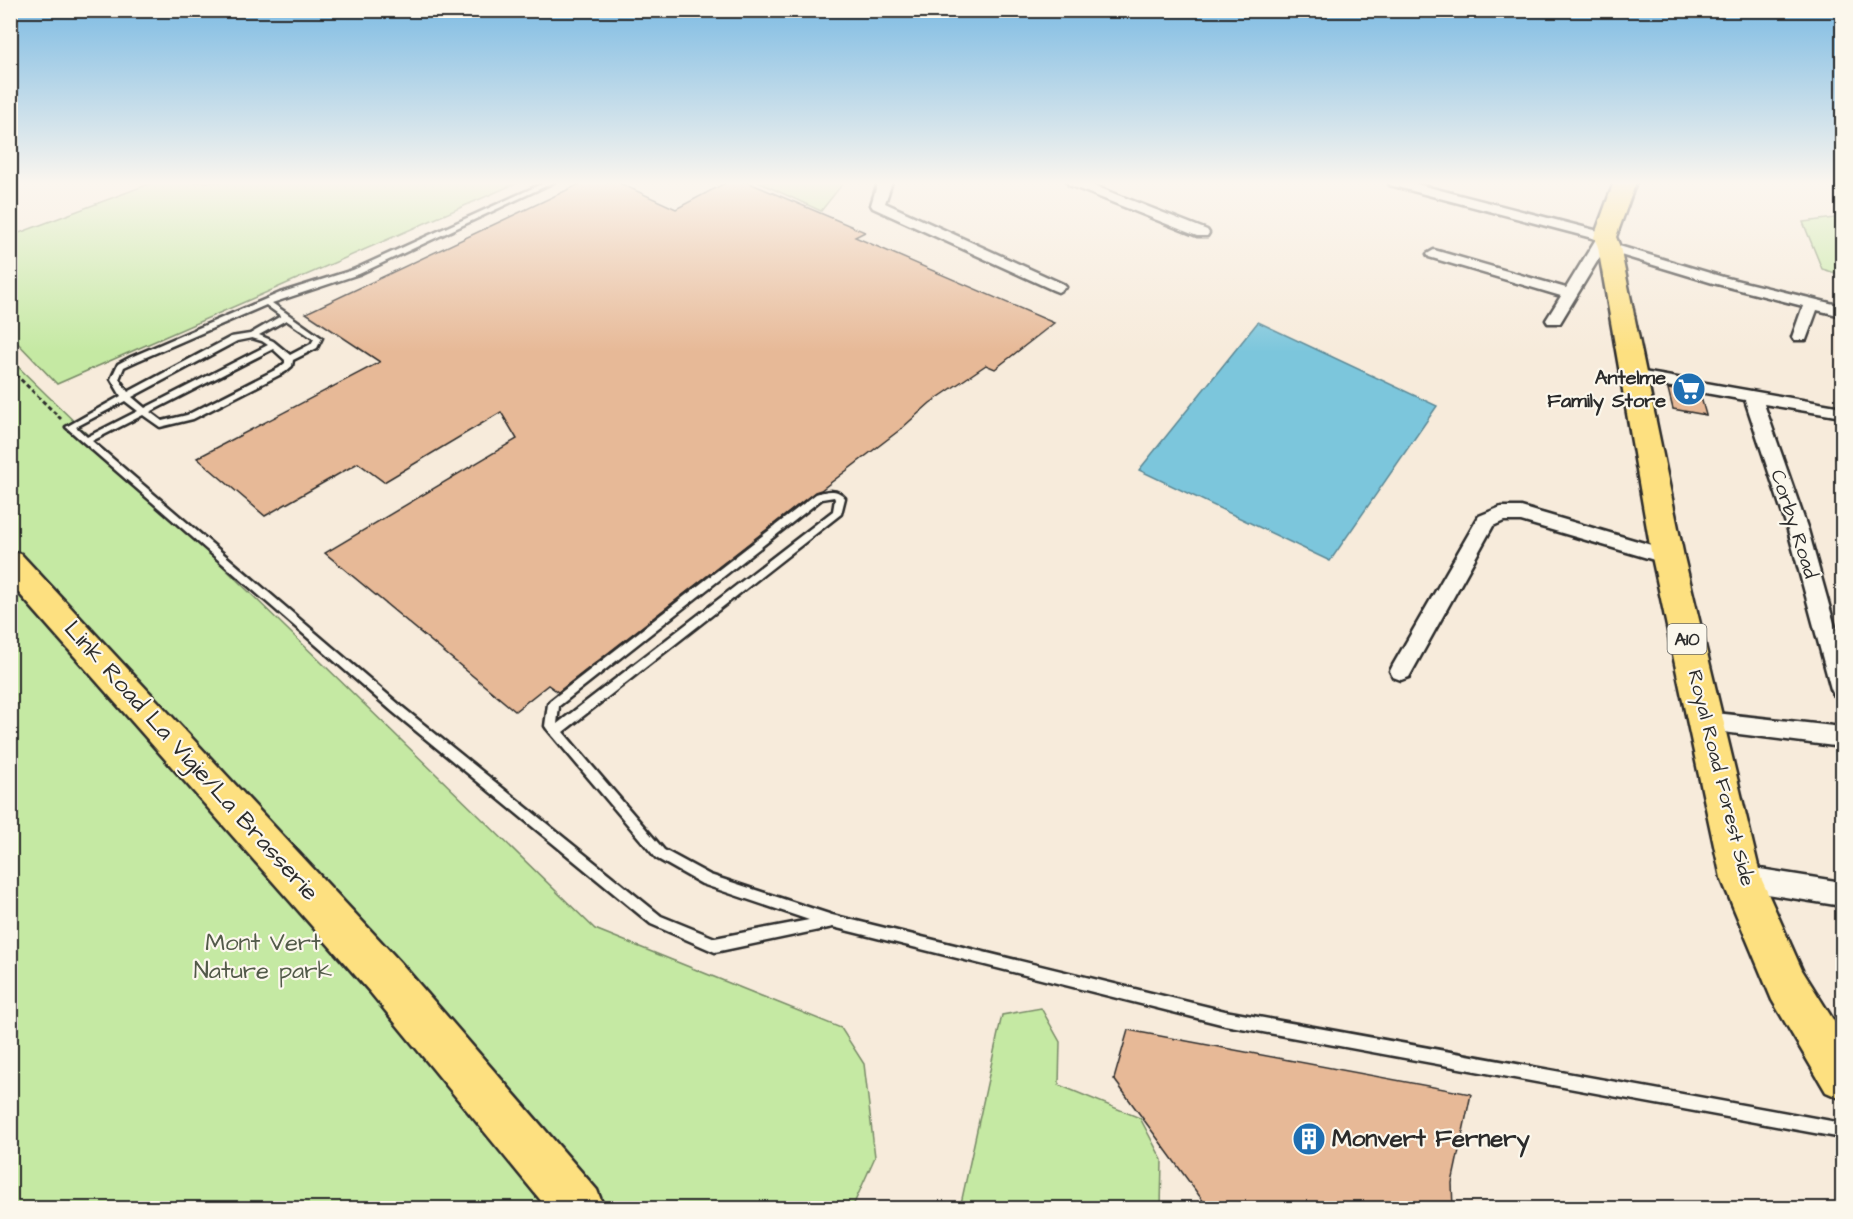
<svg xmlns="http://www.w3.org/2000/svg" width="1853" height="1219" viewBox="0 0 1853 1219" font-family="'Architects Daughter',sans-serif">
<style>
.green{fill:#c5e9a3;stroke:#788a67;stroke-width:1.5}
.water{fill:#7cc6dc;stroke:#5c8895;stroke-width:1.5}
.building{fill:#e7b997;stroke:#2b2b2b;stroke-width:1.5}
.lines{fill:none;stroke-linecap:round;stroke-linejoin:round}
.lane-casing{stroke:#2b2b2b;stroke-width:5}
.street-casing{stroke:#2b2b2b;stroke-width:5}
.primary-casing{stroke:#2b2b2b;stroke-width:5}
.path{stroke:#2b2b2b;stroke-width:3;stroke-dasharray:4.5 3;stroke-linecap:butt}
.lane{fill:#fbf7ec;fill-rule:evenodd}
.street{fill:#fbf7ec;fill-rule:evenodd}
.primary{fill:#fde080;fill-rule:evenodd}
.labels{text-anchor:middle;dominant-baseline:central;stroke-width:4.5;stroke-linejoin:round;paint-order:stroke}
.shield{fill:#fbf7ec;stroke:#696865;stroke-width:1.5}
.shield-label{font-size:18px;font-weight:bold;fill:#2b2b2b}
.poi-label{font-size:20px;font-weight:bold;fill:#2b2b2b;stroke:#fbf7ec;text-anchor:end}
.street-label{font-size:20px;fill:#2b2b2b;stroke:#fbf7ec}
.near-street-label{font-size:24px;fill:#2b2b2b;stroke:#fbf7ec}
.near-park-label{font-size:24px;fill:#525a49;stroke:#fbf7ec}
.near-poi-label{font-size:24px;font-weight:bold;fill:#2b2b2b;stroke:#fbf7ec;text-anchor:start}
</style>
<rect width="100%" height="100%" fill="#f7ebdb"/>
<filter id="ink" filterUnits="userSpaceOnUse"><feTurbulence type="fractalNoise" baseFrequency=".0167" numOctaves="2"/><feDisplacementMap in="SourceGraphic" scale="12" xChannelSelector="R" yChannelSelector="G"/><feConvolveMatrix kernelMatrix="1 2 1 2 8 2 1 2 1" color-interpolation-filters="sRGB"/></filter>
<g filter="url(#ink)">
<g class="green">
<path d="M 154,182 L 519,182 L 57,384 L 11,336 L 11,236 Z"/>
<path d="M 758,182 L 844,182 L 821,211 Z"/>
<path d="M 1842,217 L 1842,275 L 1822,269 L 1803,222 Z"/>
<path d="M 10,359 L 595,929 L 841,1028 L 864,1064 L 875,1157 L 852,1208 L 11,1208 Z"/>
<path d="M 1041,1008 L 1060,1042 L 1059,1085 L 1140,1118 L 1162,1160 L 1161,1208 L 960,1208 L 1002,1015 Z"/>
<path d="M 1686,1204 L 1842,1206 L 1842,1208 L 1673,1208 Z"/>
</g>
<path class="water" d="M 1258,322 L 1437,406 L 1330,561 L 1139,470 Z"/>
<g class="building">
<path d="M 584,182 L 617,182 L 676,209 L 727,182 L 747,182 L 865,232 L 855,237 L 1054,323 L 995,369 L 986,365 L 930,403 L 901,429 L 821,490 L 815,492 L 558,692 L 548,685 L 515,711 L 325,553 L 517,439 L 501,412 L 384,482 L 358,463 L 265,516 L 197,458 L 380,362 L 306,313 Z"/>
<path d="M 1668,389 L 1700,394 L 1706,415 L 1673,409 Z"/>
<path d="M 1128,1030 L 1471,1094 L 1452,1183 L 1453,1209 L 1209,1209 L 1114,1079 Z"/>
</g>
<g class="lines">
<g class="lane-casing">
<path id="lane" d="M 546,182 L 554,182 L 359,274 L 272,303 L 322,338 L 317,348 L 293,360 L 292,366 L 285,372 L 193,419 L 160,427 L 143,415 L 92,441 L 401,706 L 661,916 L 715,938 L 809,920 L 702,884 L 656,858 L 547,729 L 545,726 L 548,704 L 550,701 L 816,494 C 827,491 837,488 845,498 L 841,514 L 563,732 L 664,850 L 710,875 L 832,915 L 1225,1011 L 1842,1123 L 1842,1138 L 1225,1025 L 833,927 L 715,952 L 651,924 L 393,712 L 66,427 L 121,396 L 111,379 L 118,364 L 131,357 L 280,293 L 353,270 ZM 266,305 L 281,316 L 250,334 L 231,337 L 128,392 L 119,379 L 124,367 L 137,361 ZM 286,320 L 314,339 L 311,344 L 290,355 L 273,341 L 259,335 ZM 252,338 L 262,341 L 268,345 L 145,408 L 132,397 L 237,341 ZM 273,349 L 285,360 L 285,363 L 279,368 L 187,415 L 162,421 L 150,412 ZM 125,401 L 138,411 L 87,437 L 76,427 ZM 834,497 L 835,499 L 833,511 L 557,724 L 559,706 L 822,499 Z"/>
</g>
<g class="street-casing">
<g id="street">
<path d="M 878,182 L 892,182 L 885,203 L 1063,284 L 1066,287 L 1058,292 L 1053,290 L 873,208 L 871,205 Z"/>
<path d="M 1067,182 L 1085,182 L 1207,230 L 1209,233 L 1207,236 L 1197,236 L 1069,185 Z"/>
<path d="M 1388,182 L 1409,182 L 1610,234 L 1612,237 L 1609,243 L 1723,277 L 1842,306 L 1842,316 L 1817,310 L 1806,340 L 1794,340 L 1792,337 L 1803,306 L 1713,283 L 1604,250 L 1560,323 L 1548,323 L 1546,320 L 1561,296 L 1429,257 L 1427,254 L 1434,250 L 1566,288 L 1596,239 L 1390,185 Z"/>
<path d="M 1632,370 L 1842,407 L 1842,417 L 1764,404 L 1808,530 L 1842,652 L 1842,698 L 1834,695 L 1831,689 L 1788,530 L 1745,400 L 1626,379 L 1624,375 L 1626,371 Z"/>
<path d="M 1501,507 L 1521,507 L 1675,552 L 1678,557 L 1675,562 L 1668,564 L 1521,521 L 1504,521 L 1493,526 L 1409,677 L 1401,680 L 1393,677 L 1390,671 L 1393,665 L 1479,516 Z"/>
<path d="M 1707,712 L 1842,727 L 1842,747 L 1707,730 L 1699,728 L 1696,721 L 1699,714 Z"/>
<path d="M 1741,866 L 1842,882 L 1842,906 L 1741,890 L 1732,886 L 1728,878 L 1732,870 Z"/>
</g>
</g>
<g class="primary-casing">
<g id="primary">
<path d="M 1614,182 L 1636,182 L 1616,237 L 1620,247 L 1684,557 L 1761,878 L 1802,970 L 1842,1034 L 1842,1099 L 1826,1092 L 1772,1000 L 1721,878 L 1652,557 L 1598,247 L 1594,237 Z"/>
<path d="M 10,551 L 21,554 L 400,962 L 597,1190 L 604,1208 L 547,1208 L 370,992 L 10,583 Z"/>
</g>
</g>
<path class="path" d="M 10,369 L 61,419"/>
<use href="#lane" class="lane"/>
<use href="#street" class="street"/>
<use href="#primary" class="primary"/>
</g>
</g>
<linearGradient id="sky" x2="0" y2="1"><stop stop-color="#7dbbe3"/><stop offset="0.52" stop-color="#fbf6ef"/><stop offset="1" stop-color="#fbf6ef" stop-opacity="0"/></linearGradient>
<rect width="1853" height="352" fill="url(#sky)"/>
<defs>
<g id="supermarket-disc" transform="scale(1.725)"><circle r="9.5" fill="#1f6fb2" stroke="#fbf7ec"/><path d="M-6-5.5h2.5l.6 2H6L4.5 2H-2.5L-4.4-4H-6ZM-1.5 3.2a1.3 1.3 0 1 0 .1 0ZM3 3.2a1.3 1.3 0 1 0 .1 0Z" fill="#fff"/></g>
<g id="building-disc" transform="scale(1.725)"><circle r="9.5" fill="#1f6fb2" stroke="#fbf7ec"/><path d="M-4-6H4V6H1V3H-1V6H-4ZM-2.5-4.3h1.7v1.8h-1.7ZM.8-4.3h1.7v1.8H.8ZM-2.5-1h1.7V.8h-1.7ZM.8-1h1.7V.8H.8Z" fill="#fff"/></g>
</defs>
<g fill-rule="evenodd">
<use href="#supermarket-disc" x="1689" y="389"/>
<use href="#building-disc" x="1309" y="1139"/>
</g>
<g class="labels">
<rect class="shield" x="1667.5" y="624" width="39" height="30" rx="4.5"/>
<g class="shield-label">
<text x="1687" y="639">A10</text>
</g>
<g class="poi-label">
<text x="1666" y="378">Antelme<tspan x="1666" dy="23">Family Store</tspan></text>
</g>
<g class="street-label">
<text transform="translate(1794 524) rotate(72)">Corby Road</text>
<text transform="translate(1721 778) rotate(76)">Royal Road Forest Side</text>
</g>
<g class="near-street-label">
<text transform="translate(191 761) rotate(48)">Link Road La Vigie/La Brasserie</text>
</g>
<g class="near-park-label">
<text x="263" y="943">Mont Vert<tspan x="263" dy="28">Nature park</tspan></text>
</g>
<g class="near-poi-label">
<text x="1332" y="1139">Monvert Fernery</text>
</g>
</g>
<rect width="1853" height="1219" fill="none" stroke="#fbf7ec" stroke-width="36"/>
<rect x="18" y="18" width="1817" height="1183" fill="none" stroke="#2b2b2b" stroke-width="2" filter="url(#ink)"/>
</svg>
